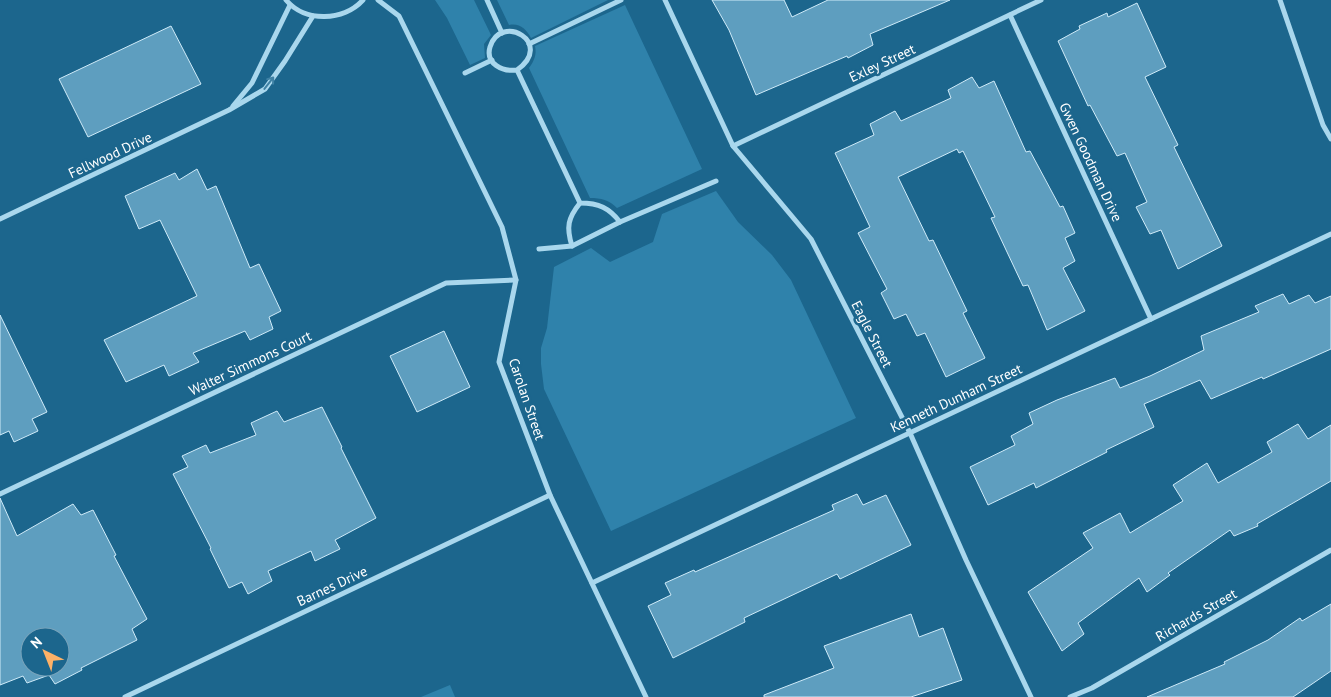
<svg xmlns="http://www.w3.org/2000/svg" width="1331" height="697" viewBox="0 0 1331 697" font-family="'PT Sans',sans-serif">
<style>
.green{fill:#2f82ab}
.building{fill:#5e9ebf;stroke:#cfebf9;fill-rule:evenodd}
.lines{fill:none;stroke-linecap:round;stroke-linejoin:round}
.street{stroke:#a9d7ed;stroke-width:5}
.oneway{stroke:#3f82a5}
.labels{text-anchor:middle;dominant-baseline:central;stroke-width:5;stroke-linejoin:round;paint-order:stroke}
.street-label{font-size:14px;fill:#fff;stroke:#1c668d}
</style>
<rect width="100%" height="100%" fill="#1c668d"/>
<g class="green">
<path d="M 435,0 L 474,0 L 491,35 L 484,44 L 485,58 L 470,65 L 447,18 Z"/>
<path d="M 497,0 L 608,0 L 531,38 C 526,29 520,23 509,25 Z"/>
<path d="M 625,5 L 702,169 L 617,208 C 609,200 601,198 590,198 L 529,68 C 534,61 537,55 535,46 Z"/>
<path d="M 716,191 L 738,222 L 772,255 L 791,280 L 856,418 L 611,531 L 544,389 L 541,364 L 541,348 L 547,328 L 554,267 L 591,248 L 610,262 L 653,242 L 662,214 Z"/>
<path d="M 450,685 L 455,697 L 421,697 Z"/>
</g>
<g class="building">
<path d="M 712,0 L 784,0 L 792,17 L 828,0 L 950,0 L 870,34 L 873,45 L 848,58 L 847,56 L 756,95 L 729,30 Z"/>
<path d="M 1137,3 L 1166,67 L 1145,77 L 1178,145 L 1174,147 L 1222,246 L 1178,269 L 1161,230 L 1150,234 L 1136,207 L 1147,202 L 1125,153 L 1117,156 L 1090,105 L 1088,106 L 1058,41 L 1080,29 L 1079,26 L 1107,13 L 1108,17 Z"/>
<path d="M 171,26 L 201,84 L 88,137 L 59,79 Z"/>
<path d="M 972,77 L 979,88 L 994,81 L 1026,152 L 1030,151 L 1060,207 L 1063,206 L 1075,233 L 1065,238 L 1075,261 L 1063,268 L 1085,311 L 1047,330 L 1028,285 L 1023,286 L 991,218 L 995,217 L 963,151 L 959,153 L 957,149 L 898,177 L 929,241 L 933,240 L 967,311 L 963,313 L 985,358 L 946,377 L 925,333 L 917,336 L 906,314 L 894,319 L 881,293 L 887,289 L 858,233 L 870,227 L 835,153 L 874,135 L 870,124 L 895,111 L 901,121 L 951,98 L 948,90 Z"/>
<path d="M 197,169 L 207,190 L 216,186 L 250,268 L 259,264 L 281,311 L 269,317 L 273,329 L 250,340 L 245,331 L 193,353 L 199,362 L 169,376 L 164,365 L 126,382 L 104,340 L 197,296 L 160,220 L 139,229 L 125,196 L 175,173 L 179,180 Z"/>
<path d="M 1283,294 L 1289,304 L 1309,295 L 1315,303 L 1331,296 L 1331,349 L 1263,379 L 1262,377 L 1211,399 L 1200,380 L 1144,404 L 1154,427 L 1106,450 L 1107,452 L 1036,488 L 1034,483 L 988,505 L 970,467 L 1015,445 L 1011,436 L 1033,424 L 1029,413 L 1057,400 L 1115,378 L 1120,388 L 1150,376 L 1204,350 L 1201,336 L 1259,312 L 1255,306 Z"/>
<path d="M 0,315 L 47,412 L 32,419 L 38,431 L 14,442 L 9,431 L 0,435 Z"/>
<path d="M 444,331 L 470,387 L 417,412 L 390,356 Z"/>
<path d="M 322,407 L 342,447 L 341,448 L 376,518 L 335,540 L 340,549 L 315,561 L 311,551 L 268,571 L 272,581 L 248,594 L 242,582 L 229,588 L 210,549 L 211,548 L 173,474 L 188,467 L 182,456 L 206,445 L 210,453 L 256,435 L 251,423 L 277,411 L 284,422 Z"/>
<path d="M 1298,424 L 1308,439 L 1331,425 L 1331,481 L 1257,524 L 1258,526 L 1234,536 L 1230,530 L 1168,573 L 1170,575 L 1147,592 L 1139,578 L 1078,623 L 1084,634 L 1062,651 L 1028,592 L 1093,548 L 1083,533 L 1120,513 L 1130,533 L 1183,501 L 1173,485 L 1207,463 L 1218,483 L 1272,452 L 1267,442 Z"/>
<path d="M 857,494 L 863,505 L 886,495 L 911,545 L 840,579 L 837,574 L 744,618 L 745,622 L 673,658 L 648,606 L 671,595 L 665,583 L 694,570 L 695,572 L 834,510 L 832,505 Z"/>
<path d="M 0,498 L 17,536 L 73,504 L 81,515 L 93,510 L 116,555 L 114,556 L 147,619 L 132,629 L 137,640 L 81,668 L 82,670 L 55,684 L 49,675 L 27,683 L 23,676 L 0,685 ZM 30,637 L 60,637 L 60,667 L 30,667 Z"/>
<path d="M 1331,604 L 1331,671 L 1293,697 L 1147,697 L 1225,664 L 1224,662 L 1268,640 L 1300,618 L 1302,621 Z"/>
<path d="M 911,614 L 919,637 L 943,628 L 962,680 L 911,697 L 764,697 L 764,695 L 834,668 L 824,646 Z"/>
</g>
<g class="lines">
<g class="street">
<path d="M 286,0 C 305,23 344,21 363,0"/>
<path d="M 378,0 L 399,16 L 502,227 L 516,280 L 499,362 L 550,495 L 646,697"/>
<path d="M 487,0 L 502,33"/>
<path d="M 665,0 L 733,146 L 811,239 L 910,433 L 966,560 L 1031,697"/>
<path d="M 1280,0 L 1323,125 L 1331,139"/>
<path d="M 1010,15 L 1151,319"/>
<path d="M 529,44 L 621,0"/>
<path d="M 517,70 C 503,72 485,64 490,47 C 501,12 555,43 517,70 L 580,203 C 599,203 609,208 620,222"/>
<path d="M 465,73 L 492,60"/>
<path d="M 233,106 L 252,83 L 290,5"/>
<path d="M 733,146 L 1041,0"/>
<path d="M 0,219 L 229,110 L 265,89 L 285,61 L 313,16"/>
<path d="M 572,246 C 566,227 568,218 580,203"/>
<path d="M 539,249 L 572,246 L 620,222 L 716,181"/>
<path d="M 0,494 L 446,283 L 516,280"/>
<path d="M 592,583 L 1331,234"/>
<path d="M 125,697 L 550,495"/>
<path d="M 1070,697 L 1092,688 L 1331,550"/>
</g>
</g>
<defs><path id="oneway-shaft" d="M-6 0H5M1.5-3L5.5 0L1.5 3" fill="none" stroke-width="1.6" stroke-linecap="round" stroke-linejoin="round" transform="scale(1.25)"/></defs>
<use class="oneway" href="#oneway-shaft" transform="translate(269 83) rotate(-52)"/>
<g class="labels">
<g class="street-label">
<text transform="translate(882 63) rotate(-25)">Exley Street</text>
<text transform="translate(110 155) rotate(-25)">Fellwood Drive</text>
<text transform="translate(1091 162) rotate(65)">Gwen Goodman Drive</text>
<text transform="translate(872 334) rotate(63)">Eagle Street</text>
<text transform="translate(250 363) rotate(-25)">Walter Simmons Court</text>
<text transform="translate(956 398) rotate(-25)">Kenneth Dunham Street</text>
<text transform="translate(527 399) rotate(71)">Carolan Street</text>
<text transform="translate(332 586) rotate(-25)">Barnes Drive</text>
<text transform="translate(1196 615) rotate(-30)">Richards Street</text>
</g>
</g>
<g transform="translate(45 652) rotate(317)"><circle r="24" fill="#1c668d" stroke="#77a3bb"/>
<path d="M0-4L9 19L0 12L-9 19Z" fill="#fdb167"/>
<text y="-8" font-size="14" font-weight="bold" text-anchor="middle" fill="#ffffff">N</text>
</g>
</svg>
